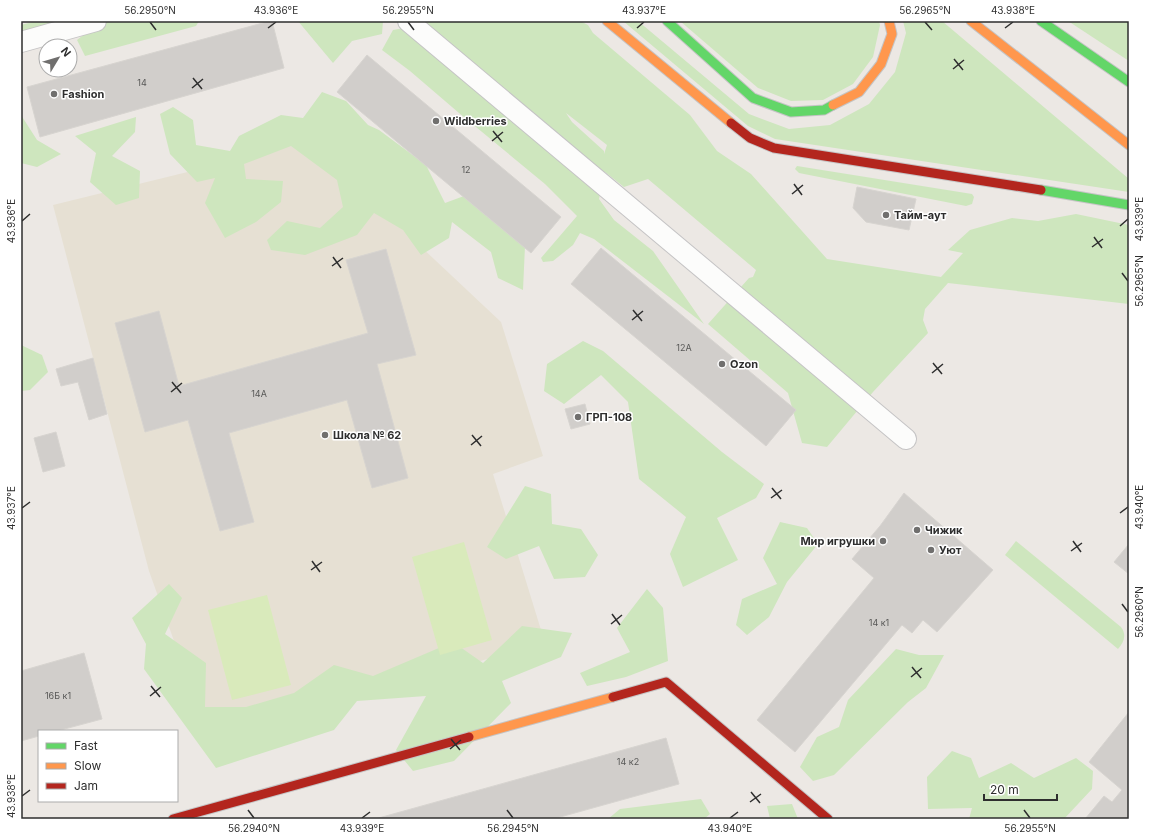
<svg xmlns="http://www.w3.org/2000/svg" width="1150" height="840" viewBox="0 0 1150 840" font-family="Inter,sans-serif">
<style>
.education{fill:#e6e0d3}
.green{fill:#cee6be;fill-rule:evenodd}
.pitch{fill:#d9eabb}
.building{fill:#d1cecb;stroke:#d7d4d0}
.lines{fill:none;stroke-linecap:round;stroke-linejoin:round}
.street-casing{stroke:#c5c4c5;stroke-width:22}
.fast-casing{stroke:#c5c4c5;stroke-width:11}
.slow-casing{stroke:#c5c4c5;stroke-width:11}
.jam-casing{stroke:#c5c4c5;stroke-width:11}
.street{stroke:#fcfcfb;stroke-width:20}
.fast{stroke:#63d668;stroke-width:9}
.slow{stroke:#ff974d;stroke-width:9}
.jam{stroke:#b3261e;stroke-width:9}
.ticks{fill:none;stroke:#2e2e2e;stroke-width:1.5}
.poi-dot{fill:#706f6e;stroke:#fff;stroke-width:1.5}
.labels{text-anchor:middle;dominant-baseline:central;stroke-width:3;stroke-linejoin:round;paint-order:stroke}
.number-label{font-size:9px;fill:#585857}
.poi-label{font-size:11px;font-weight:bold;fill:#2e2e2e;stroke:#fff;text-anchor:start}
.neatline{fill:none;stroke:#2e2e2e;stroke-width:1.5}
.ticks-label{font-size:10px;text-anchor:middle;fill:#2e2e2e}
</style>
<rect width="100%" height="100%" fill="#ece8e4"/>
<path class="education" d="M 302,135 L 501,322 L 543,456 L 493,474 L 545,643 L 208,736 L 149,571 L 53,205 L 212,166 Z"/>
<g class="green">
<path d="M 36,21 L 67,21 L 21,34 L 21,25 Z"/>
<path d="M 101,21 L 199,21 L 196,26 L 85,56 L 77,40 Z"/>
<path d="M 298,21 L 383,21 L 382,34 L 352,41 L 333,63 Z"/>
<path d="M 424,21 L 580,21 L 588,25 L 593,33 L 690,115 L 717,151 L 751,174 L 827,259 L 941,277 L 963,253 L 948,250 L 970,230 L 1012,218 L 1038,221 L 1076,214 L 1129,225 L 1129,304 L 948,283 L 925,309 L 923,320 L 928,333 L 873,392 L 827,447 L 802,443 L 788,393 L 708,324 L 749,278 L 753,277 L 756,270 L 648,179 L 624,187 L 605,172 L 599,199 L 614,220 L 653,251 L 704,324 L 594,239 L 580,233 L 573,245 L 553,261 L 543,262 L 541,258 L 577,216 L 545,184 L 459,113 L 410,71 L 382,50 L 393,30 L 416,26 L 430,26 ZM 566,113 L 607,145 L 604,154 L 604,151 L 572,122 Z"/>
<path d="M 623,21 L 638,21 L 749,114 L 789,129 L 830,125 L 869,104 L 895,72 L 906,33 L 903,21 L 942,21 L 1129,179 L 1129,192 L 775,139 L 748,126 Z"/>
<path d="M 680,21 L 879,21 L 880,25 L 873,57 L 853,84 L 823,100 L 791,101 L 758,88 Z"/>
<path d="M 1068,21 L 1129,21 L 1129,61 Z"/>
<path d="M 322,92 L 346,101 L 368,125 L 379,130 L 426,165 L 445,203 L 464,196 L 525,246 L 523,290 L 498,278 L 491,252 L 452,222 L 449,238 L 421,255 L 403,230 L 374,213 L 357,235 L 305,255 L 271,250 L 267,240 L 287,221 L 320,228 L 343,207 L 337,180 L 291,146 L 244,164 L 246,179 L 283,181 L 281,202 L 256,222 L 225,238 L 205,203 L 215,178 L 197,182 L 170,154 L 160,114 L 173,107 L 193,120 L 196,145 L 230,151 L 239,136 L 281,115 L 303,118 Z"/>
<path d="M 21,115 L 37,140 L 61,154 L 37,167 L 21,163 Z"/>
<path d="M 136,117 L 135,132 L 112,156 L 140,171 L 139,198 L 116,205 L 90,182 L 96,153 L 75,136 Z"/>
<path d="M 797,166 L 972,194 L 974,197 L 972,204 L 966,206 L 799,173 L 795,169 Z"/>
<path d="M 583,341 L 603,351 L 722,452 L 764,484 L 756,498 L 717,518 L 738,560 L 683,587 L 670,554 L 686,517 L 639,479 L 628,402 L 601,375 L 564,404 L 544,391 L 547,364 Z"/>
<path d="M 21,345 L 42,355 L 48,372 L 30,390 L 21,391 Z"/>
<path d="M 525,486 L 551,494 L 552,524 L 581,529 L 598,555 L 585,577 L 554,579 L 539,546 L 506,559 L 487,547 Z"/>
<path d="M 780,522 L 807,528 L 818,544 L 787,582 L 769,617 L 747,635 L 736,625 L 742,599 L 777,584 L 763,558 Z"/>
<path d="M 1016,541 L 1121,627 C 1127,635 1124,642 1118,649 L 1005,555 Z"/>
<path d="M 169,584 L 182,598 L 165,634 L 206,663 L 205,707 L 246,707 L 294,693 L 334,665 L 373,676 L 453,642 L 483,663 L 522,626 L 572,633 L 561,657 L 502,681 L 511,703 L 454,761 L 413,771 L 396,750 L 426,696 L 357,701 L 334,730 L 216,768 L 144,669 L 146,644 L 132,618 Z"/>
<path d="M 647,589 L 663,608 L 668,661 L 626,677 L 587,686 L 580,673 L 630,652 L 617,628 Z"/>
<path d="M 896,649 L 919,655 L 944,655 L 926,688 L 908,702 L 834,775 L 813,781 L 800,767 L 817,737 L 839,727 L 848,700 Z"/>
<path d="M 952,751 L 971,758 L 979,778 L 1011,763 L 1034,778 L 1076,758 L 1093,771 L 1092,789 L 1064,819 L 969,819 L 972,808 L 928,809 L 927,777 Z"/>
<path d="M 701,799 L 710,814 L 704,819 L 608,819 L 620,809 Z"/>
<path d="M 792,804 L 798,819 L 770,819 L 767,806 Z"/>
</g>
<g class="pitch">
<path d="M 464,542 L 492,640 L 440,655 L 412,557 Z"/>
<path d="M 267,595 L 291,685 L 232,700 L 208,610 Z"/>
</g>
<g class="building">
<path d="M 270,21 L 272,21 L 284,68 L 40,137 L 27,87 Z"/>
<path d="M 367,55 L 561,217 L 531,253 L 337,92 Z"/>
<path d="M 857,187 L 916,199 L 909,230 L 866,222 L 853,208 Z"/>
<path d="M 601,248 L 796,410 L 766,446 L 571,284 Z"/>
<path d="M 386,249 L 416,355 L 377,364 L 408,478 L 372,488 L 347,400 L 229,433 L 254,522 L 220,531 L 188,420 L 145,432 L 115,323 L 159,311 L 179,386 L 368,333 L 346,260 Z"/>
<path d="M 93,358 L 107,414 L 89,420 L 78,382 L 61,386 L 56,369 Z"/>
<path d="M 585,404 L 590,424 L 571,429 L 565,409 Z"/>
<path d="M 56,432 L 65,466 L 43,472 L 34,438 Z"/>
<path d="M 904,493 L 993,570 L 937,632 L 923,620 L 912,633 L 902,625 L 795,752 L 757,720 L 874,578 L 852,559 L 880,526 Z"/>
<path d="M 1129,544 L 1129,574 L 1114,562 Z"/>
<path d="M 84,653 L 102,719 L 57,731 L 39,731 L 39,736 L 21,741 L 21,671 Z"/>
<path d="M 1129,712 L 1129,819 L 1085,819 L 1104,796 L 1112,802 L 1122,790 L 1089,762 Z"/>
<path d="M 666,738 L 679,784 L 553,819 L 375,819 Z"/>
</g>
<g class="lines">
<g class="street-casing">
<g id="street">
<path d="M 408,21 L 906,439"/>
<path d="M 21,42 L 96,21"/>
</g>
</g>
<g class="fast-casing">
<g id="fast">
<path d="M 667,21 L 753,98 L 791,112 L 824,110 L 833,105"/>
<path d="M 1041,21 L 1129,82"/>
<path d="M 1041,190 L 1129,205"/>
</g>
</g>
<g class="slow-casing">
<g id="slow">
<path d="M 607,21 L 731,123"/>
<path d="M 971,21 L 1129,145"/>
<path d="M 833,105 L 859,92 L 881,64 L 892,34 L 889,21"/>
<path d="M 469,737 L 613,697"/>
</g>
</g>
<g class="jam-casing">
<g id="jam">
<path d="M 731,123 L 750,138 L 774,148 L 1041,190"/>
<path d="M 613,697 L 666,682 L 828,819"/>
<path d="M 173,819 L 469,737"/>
</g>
</g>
<use href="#street" class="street"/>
<use href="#fast" class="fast"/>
<use href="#slow" class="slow"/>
<use href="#jam" class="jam"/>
</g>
<path class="ticks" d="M 150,22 L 156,30M 408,22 L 414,30M 925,22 L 932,30M 268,28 L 276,22M 637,28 L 644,22M 1005,28 L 1013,22M 954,59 L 963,70M 953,69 L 964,60M 193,78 L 202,89M 192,88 L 203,79M 493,131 L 502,142M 492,141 L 503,132M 794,184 L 802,195M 792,194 L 803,185M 22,221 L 30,214M 1120,226 L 1128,219M 1094,237 L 1102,248M 1092,247 L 1103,239M 333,257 L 341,268M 332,266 L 343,258M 1122,273 L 1128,281M 633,310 L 642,321M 632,320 L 643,311M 933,363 L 942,374M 932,373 L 943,364M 172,382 L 181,393M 171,392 L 182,383M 472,435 L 481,446M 471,445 L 482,436M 772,488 L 781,499M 771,498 L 782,490M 22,508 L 30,502M 1120,513 L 1128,507M 1073,541 L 1081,552M 1071,551 L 1082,543M 312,561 L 320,572M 311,570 L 322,562M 1122,604 L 1128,612M 612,614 L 620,625M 611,624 L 622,615M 912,667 L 921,678M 911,677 L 922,668M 151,686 L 160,697M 150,696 L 161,687M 451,739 L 460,750M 450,749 L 461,740M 751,792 L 760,803M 22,796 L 30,790M 750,802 L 761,794M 248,810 L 254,818M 507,810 L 513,818M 1024,810 L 1030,818M 362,818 L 370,812M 730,818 L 738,812"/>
<g class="poi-dot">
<circle cx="54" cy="94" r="4"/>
<circle cx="436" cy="121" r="4"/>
<circle cx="886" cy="215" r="4"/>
<circle cx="722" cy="364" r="4"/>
<circle cx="578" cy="417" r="4"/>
<circle cx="325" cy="435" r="4"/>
<circle cx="917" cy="530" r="4"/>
<circle cx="883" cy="541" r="4"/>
<circle cx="931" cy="550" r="4"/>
</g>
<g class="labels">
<g class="number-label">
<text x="142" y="82">14</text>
<text x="466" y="169">12</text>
<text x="684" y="347">12А</text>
<text x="259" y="393">14А</text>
<text x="879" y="622">14 к1</text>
<text x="58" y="695">16Б к1</text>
<text x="628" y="761">14 к2</text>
</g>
<g class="poi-label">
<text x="62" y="94">Fashion</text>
<text x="444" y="121">Wildberries</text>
<text x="894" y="215">Тайм-аут</text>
<text x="730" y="364">Ozon</text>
<text x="586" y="417">ГРП-108</text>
<text x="333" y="435">Школа № 62</text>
<text x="925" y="530">Чижик</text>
<text x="875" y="541" text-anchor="end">Мир игрушки</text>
<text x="939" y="550">Уют</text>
</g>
</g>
<rect width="1150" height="840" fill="none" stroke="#ffffff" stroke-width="44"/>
<rect x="38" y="730" width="140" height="72" fill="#ffffff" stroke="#ababab"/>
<rect x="46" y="743" width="20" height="6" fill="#63d668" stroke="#ababab"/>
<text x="74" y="750" font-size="12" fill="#2e2e2e">Fast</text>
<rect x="46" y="763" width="20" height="6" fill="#ff974d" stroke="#ababab"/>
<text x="74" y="770" font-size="12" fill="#2e2e2e">Slow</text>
<rect x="46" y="783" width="20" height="6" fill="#b3261e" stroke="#ababab"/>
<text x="74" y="790" font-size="12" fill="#2e2e2e">Jam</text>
<g transform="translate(58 58) rotate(52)"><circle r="19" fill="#ffffff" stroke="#ababab"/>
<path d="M0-3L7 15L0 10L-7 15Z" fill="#706f6e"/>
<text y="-6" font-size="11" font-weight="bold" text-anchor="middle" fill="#2e2e2e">N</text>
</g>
<path d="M984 794v6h73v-6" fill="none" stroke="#2e2e2e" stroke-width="2"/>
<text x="990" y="794" font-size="12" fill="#2e2e2e" stroke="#ffffff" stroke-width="3" paint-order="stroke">20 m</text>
<rect x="22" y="22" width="1106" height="796" class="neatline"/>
<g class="ticks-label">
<text x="150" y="14">56.2950°N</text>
<text x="276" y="14">43.936°E</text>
<text x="408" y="14">56.2955°N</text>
<text x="644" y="14">43.937°E</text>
<text x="925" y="14">56.2965°N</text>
<text x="1013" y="14">43.938°E</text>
<text transform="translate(1139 219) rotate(-90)" y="4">43.939°E</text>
<text transform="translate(11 221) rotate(-90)" y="4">43.936°E</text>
<text transform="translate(1139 281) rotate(-90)" y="4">56.2965°N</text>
<text transform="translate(1139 507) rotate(-90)" y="4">43.940°E</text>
<text transform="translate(11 508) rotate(-90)" y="4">43.937°E</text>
<text transform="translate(1139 612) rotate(-90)" y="4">56.2960°N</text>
<text transform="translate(11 796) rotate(-90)" y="4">43.938°E</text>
<text x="254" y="832">56.2940°N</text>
<text x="362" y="832">43.939°E</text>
<text x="513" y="832">56.2945°N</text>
<text x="730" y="832">43.940°E</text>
<text x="1030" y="832">56.2955°N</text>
</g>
</svg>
